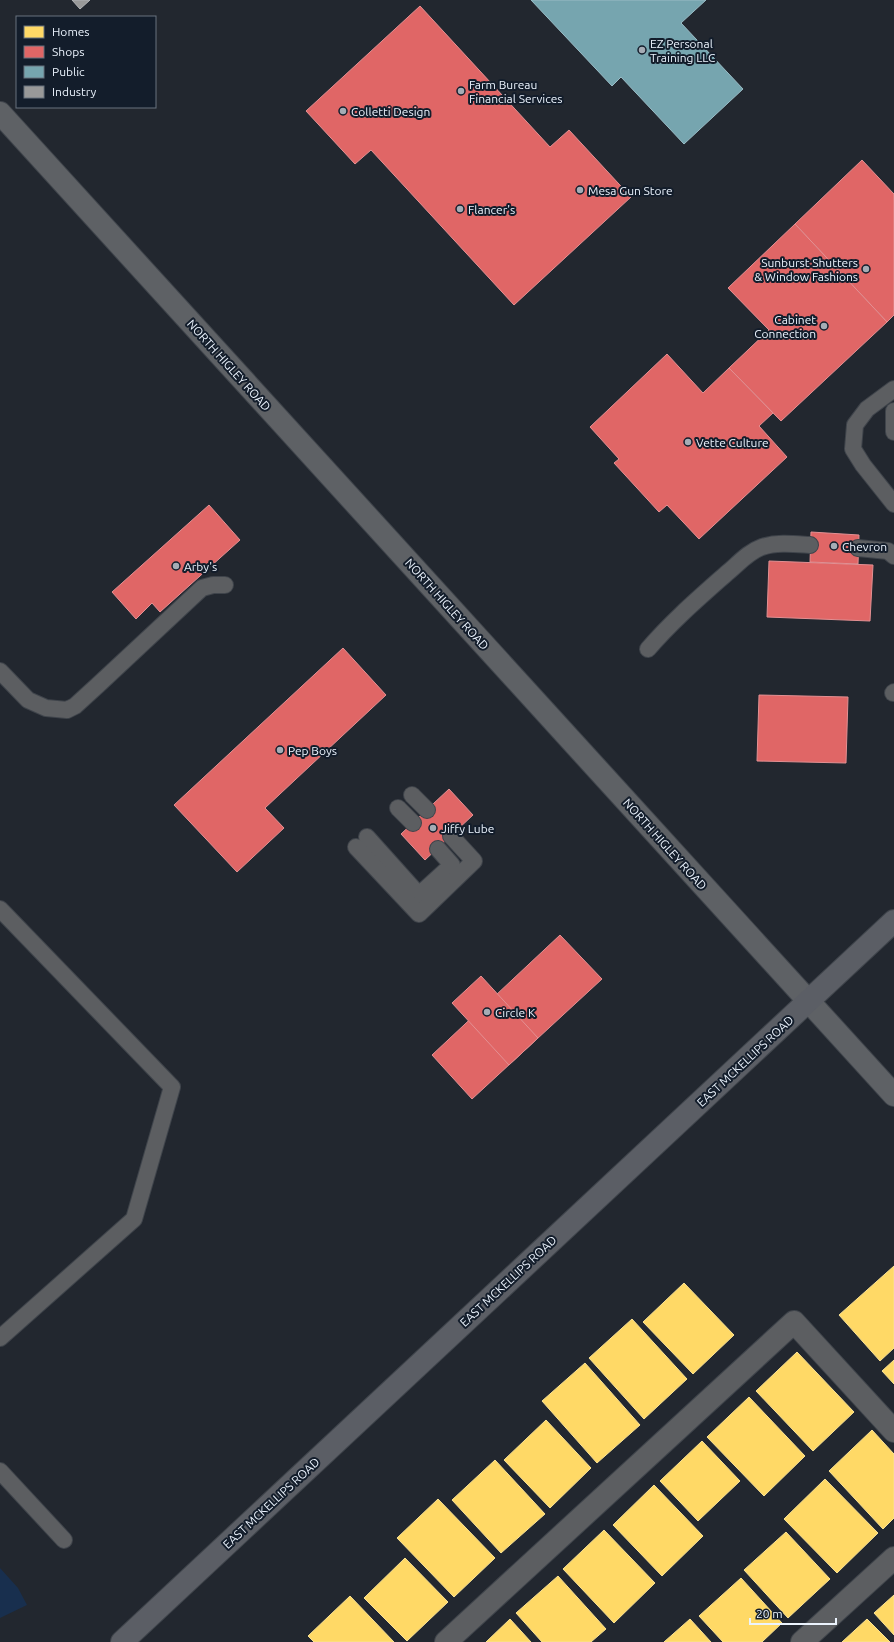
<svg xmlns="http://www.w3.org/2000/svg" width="894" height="1642" viewBox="0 0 894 1642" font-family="Ubuntu,sans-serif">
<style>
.green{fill:#182f4e}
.homes{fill:#ffd966;stroke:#f9e193}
.shops{fill:#e06666;stroke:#e39093}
.public{fill:#76a5af;stroke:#99bcc6}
.industry{fill:#999;stroke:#b2b4b7}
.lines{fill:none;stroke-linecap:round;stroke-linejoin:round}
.service-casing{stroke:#3f444b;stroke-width:18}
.minor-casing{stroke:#3f444b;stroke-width:24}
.secondary-casing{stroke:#3f444b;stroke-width:24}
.primary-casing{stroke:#3f444b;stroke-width:24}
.service{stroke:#5c5e61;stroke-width:16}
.minor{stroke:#5c5e61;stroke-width:22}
.secondary{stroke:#5e6165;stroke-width:22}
.primary{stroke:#5b5e65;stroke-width:22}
.poi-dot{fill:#a5acb5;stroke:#131d2b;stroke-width:1.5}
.labels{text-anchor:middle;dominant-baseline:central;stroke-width:4;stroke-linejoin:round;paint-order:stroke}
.poi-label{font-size:12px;fill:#ebf3fd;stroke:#131d2b;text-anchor:start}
.street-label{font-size:12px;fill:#ebf3fd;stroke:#131d2b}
</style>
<rect width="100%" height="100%" fill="#22272f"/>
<path class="green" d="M 0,1568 L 18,1588 L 27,1605 L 0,1618 Z"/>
<g class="homes">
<path d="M 894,1266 L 894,1348 L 880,1361 L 839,1315 Z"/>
<path d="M 684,1283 L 734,1335 L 693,1374 L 643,1322 Z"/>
<path d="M 632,1319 L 687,1379 L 644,1419 L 589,1358 Z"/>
<path d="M 797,1352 L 854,1412 L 813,1451 L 756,1391 Z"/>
<path d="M 894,1360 L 894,1384 L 882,1371 Z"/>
<path d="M 585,1363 L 640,1425 L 597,1463 L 542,1401 Z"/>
<path d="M 749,1397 L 805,1456 L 764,1496 L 707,1437 Z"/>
<path d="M 546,1420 L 591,1468 L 550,1508 L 504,1460 Z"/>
<path d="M 872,1430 L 894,1454 L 894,1518 L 883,1529 L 829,1471 Z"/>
<path d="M 702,1441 L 740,1481 L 698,1521 L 660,1481 Z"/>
<path d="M 495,1460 L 545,1514 L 501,1553 L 452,1500 Z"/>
<path d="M 825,1479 L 878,1533 L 837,1573 L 784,1519 Z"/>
<path d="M 654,1485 L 703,1536 L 662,1576 L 613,1525 Z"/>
<path d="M 438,1499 L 495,1558 L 454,1597 L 397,1538 Z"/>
<path d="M 604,1530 L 655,1583 L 614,1623 L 563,1569 Z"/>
<path d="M 786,1532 L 830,1579 L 788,1618 L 744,1570 Z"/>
<path d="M 405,1558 L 448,1602 L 407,1641 L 364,1598 Z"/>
<path d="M 558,1576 L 606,1629 L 591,1642 L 542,1642 L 516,1613 Z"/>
<path d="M 741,1578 L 782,1623 L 762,1642 L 723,1642 L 699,1616 Z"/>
<path d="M 894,1595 L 894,1635 L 874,1613 Z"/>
<path d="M 350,1596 L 394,1642 L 314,1642 L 308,1636 Z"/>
<path d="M 510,1619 L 531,1642 L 486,1642 Z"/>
<path d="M 690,1619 L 711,1642 L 664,1642 Z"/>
<path d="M 867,1619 L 890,1642 L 842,1642 Z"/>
</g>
<g class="shops">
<path d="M 420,6 L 550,147 L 569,130 L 631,197 L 514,305 L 371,150 L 355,164 L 306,111 Z"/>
<path d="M 862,160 L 894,194 L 894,315 L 887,322 L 795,224 Z"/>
<path d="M 795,224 L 887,322 L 781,421 L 729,368 L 769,330 L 728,288 Z"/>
<path d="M 667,354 L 703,393 L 729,368 L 773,413 L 759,426 L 787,457 L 699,539 L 667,505 L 659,512 L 614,463 L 619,459 L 590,427 Z"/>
<path d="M 209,505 L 240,540 L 160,612 L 152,603 L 136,619 L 112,592 Z"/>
<path d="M 811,532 L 859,535 L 858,564 L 810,562 Z"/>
<path d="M 769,561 L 873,565 L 870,621 L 767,617 Z"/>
<path d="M 343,648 L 386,695 L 265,808 L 284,828 L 237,872 L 174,805 Z"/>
<path d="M 759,695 L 848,697 L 846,763 L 757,761 Z"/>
<path d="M 449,789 L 473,815 L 425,860 L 401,834 Z"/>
<path d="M 560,935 L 602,979 L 472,1099 L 432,1055 Z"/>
<path d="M 481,976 L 538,1038 L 509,1065 L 452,1003 Z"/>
</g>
<path class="public" d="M 531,0 L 706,0 L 681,23 L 743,89 L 684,144 L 621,77 L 612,86 Z"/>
<path class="industry" d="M 72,0 L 90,0 L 80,9 Z"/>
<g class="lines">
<g class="service-casing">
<g id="service">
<path d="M 894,389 L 867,409 L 855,425 L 853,449 L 863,465 L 894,504"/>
<path d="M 894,411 L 894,432"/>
<path d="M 858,548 L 888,551 L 894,556"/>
<path d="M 648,649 C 672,621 700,597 727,573 C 738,564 748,552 762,547 C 777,542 794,544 810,545"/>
<path d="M 0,671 L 28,700 L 46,708 L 67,710 L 75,706 L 98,685 L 202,588 L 213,585 L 225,585"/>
<path d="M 893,693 L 894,692"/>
<path d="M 412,795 L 427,810"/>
<path d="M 398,808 L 413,823"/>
<path d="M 367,837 L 419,895 L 452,865 L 438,849"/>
<path d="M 356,847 L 419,914 L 474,861 L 451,836"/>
<path d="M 0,909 L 172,1087 L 134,1219 L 0,1338"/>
<path d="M 0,1471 L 64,1540"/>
</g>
</g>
<g class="minor-casing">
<g id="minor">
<path d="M 446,1642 L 794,1322 L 894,1431"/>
<path d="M 802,1642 L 894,1558"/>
</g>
</g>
<g class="secondary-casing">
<path id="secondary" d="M 0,113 L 894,1095"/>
</g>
<g class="primary-casing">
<path id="primary" d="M 122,1642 L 894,921"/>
</g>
<use href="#service" class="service"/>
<use href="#minor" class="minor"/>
<use href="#secondary" class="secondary"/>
<use href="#primary" class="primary"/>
</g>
<g class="poi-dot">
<circle cx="642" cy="50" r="4"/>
<circle cx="461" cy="91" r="4"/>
<circle cx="343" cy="111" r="4"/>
<circle cx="580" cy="190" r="4"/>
<circle cx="460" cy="209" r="4"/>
<circle cx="866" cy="269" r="4"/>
<circle cx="824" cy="326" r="4"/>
<circle cx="688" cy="442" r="4"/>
<circle cx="834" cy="546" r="4"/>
<circle cx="176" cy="566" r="4"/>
<circle cx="280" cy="750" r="4"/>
<circle cx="433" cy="828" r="4"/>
<circle cx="487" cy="1012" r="4"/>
</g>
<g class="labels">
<g class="poi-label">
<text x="650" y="43">EZ Personal<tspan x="650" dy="14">Training LLC</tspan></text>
<text x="469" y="84">Farm Bureau<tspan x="469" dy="14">Financial Services</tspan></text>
<text x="351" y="111">Colletti Design</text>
<text x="588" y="190">Mesa Gun Store</text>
<text x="468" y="209">Flancer's</text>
<text x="858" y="262" text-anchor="end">Sunburst Shutters<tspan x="858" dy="14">&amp; Window Fashions</tspan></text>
<text x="816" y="319" text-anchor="end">Cabinet<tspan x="816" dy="14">Connection</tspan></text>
<text x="696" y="442">Vette Culture</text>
<text x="842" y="546">Chevron</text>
<text x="184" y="566">Arby's</text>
<text x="288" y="750">Pep Boys</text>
<text x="441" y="828">Jiffy Lube</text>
<text x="495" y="1012">Circle K</text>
</g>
<g class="street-label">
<text transform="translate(229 365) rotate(48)">NORTH HIGLEY ROAD</text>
<text transform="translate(447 604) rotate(48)">NORTH HIGLEY ROAD</text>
<text transform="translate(665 844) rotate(48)">NORTH HIGLEY ROAD</text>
<text transform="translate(745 1061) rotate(-43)">EAST MCKELLIPS ROAD</text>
<text transform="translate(508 1281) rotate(-43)">EAST MCKELLIPS ROAD</text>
<text transform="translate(271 1503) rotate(-43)">EAST MCKELLIPS ROAD</text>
</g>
</g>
<rect x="16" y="16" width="140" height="92" fill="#131d2b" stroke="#69737f"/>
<rect x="24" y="26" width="20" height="12" fill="#ffd966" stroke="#69737f"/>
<text x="52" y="36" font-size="12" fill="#ebf3fd">Homes</text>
<rect x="24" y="46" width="20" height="12" fill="#e06666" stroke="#69737f"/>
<text x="52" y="56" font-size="12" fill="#ebf3fd">Shops</text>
<rect x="24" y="66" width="20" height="12" fill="#76a5af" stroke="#69737f"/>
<text x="52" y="76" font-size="12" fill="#ebf3fd">Public</text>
<rect x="24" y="86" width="20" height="12" fill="#999999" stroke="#69737f"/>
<text x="52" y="96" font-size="12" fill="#ebf3fd">Industry</text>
<path d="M750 1618v6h86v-6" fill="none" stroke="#ebf3fd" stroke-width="2"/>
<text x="756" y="1618" font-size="12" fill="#ebf3fd" stroke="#131d2b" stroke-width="3" paint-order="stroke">20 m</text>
</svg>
